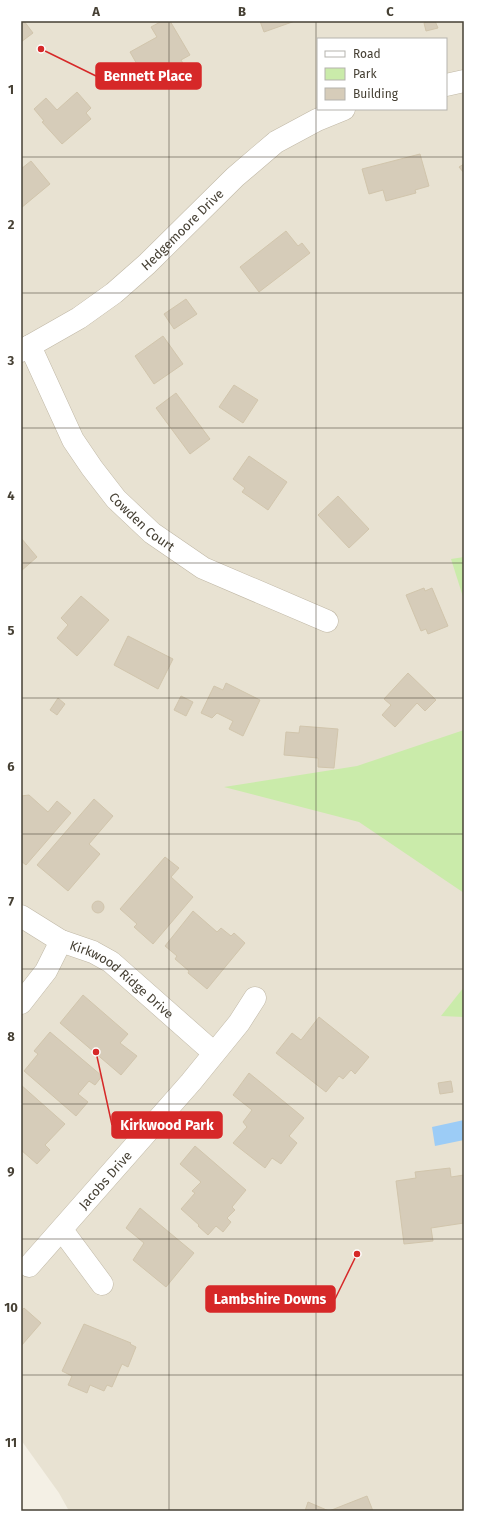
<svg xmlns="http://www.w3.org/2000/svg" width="485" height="1532" viewBox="0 0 485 1532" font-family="'Fira Sans',sans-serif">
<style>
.residential{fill:#e8e2d2;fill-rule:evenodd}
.green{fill:#caebaa}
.water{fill:#9cccf6}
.building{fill:#d6ccb9;stroke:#d1c5ac}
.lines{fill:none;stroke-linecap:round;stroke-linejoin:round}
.minor-casing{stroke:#c0b8a6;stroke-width:23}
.minor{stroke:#fff;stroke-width:22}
.grid{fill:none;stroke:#464034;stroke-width:1;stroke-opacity:0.55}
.labels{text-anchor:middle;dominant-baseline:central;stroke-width:3.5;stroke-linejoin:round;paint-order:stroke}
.street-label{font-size:13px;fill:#464034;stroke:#fff}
.leader{fill:none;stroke:#d62828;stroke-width:1.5}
.callout-dot{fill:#d62828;stroke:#fff;stroke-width:1.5}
.callout{fill:#d62828;stroke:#d62828;stroke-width:1.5}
.callout-label{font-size:14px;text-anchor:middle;font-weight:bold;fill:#fff}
.neatline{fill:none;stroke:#464034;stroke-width:1.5}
.grid-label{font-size:13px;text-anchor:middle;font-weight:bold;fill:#464034}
</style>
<rect width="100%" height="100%" fill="#f4f0e5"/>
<path class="residential" d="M 21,21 L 464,21 L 464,1511 L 69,1511 L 59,1493 L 21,1440 ZM 318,39 L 446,39 L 446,109 L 318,109 Z"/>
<g class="green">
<path d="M 464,557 L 464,600 L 451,559 Z"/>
<path d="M 464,730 L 464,893 L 359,822 L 224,787 L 357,766 Z"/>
<path d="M 464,987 L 464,1017 L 441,1016 Z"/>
</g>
<path class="water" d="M 464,1120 L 464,1140 L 435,1146 L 432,1127 Z"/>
<g class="building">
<path d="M 21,21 L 24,21 L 33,33 L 21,42 Z"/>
<path d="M 162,21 L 170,21 L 190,55 L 181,60 L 184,65 L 171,72 L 169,68 L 155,76 L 150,69 L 142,73 L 130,52 L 157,37 L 151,27 Z"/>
<path d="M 260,21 L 295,21 L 264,32 Z"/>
<path d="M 430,21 L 435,21 L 438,28 L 426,31 L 424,23 Z"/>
<path d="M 77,92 L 91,108 L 86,113 L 91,119 L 62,144 L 42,122 L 44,121 L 34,109 L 46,98 L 57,110 Z"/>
<path d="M 420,154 L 429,186 L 415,190 L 416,193 L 386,201 L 383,190 L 369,194 L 362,169 Z"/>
<path d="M 31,161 L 50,184 L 21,208 L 21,169 Z"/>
<path d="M 464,164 L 464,173 L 459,167 Z"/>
<path d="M 286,231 L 298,246 L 302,243 L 310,253 L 259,292 L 240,267 Z"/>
<path d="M 186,299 L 197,314 L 174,329 L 164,314 Z"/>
<path d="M 163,336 L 183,364 L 154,384 L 135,356 Z"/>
<path d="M 234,385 L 258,400 L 243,423 L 219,407 Z"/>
<path d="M 176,393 L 210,439 L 190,454 L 156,408 Z"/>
<path d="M 249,456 L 287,482 L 268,510 L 242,492 L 245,488 L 233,479 Z"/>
<path d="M 338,496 L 369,529 L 349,548 L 318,515 Z"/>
<path d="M 21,538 L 37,557 L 21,571 Z"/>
<path d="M 424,588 L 425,591 L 432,588 L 448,626 L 428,634 L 426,629 L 421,631 L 406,595 Z"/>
<path d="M 81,596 L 109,620 L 77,656 L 57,638 L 68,625 L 61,618 Z"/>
<path d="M 128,636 L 173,659 L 158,689 L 114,665 Z"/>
<path d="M 408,673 L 436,700 L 425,711 L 417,703 L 395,727 L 382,715 L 391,705 L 384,699 Z"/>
<path d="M 226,683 L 260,700 L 243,736 L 229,729 L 233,721 L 217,713 L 212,718 L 201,713 L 214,686 L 223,690 Z"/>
<path d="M 181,696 L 193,702 L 186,716 L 174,710 Z"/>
<path d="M 58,698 L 65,704 L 57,715 L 50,710 Z"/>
<path d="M 300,726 L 338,729 L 334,768 L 318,767 L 318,758 L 284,755 L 286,732 L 299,733 Z"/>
<path d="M 29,795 L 48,812 L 57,801 L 71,813 L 26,865 L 21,861 L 21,796 Z"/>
<path d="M 94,799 L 113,816 L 89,844 L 100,854 L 68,891 L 37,865 Z"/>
<path d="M 165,857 L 179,868 L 171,877 L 193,897 L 153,944 L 134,927 L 137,924 L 120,909 Z"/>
<circle cx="98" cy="907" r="6"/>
<path d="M 193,911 L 217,932 L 221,928 L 231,936 L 234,933 L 245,943 L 207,989 L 188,973 L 189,971 L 175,959 L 177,956 L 165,946 Z"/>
<path d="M 83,995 L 128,1034 L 120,1043 L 137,1056 L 121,1075 L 60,1023 Z"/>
<path d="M 319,1017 L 369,1057 L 355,1074 L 351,1070 L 343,1079 L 339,1076 L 326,1092 L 276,1053 L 292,1033 L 301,1040 Z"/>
<path d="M 50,1032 L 102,1076 L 95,1085 L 89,1081 L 78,1094 L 88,1102 L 76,1116 L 24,1071 L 38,1054 L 34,1051 Z"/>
<path d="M 249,1073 L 304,1118 L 289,1136 L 297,1143 L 281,1164 L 272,1158 L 265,1168 L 233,1143 L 247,1127 L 243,1122 L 252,1110 L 233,1095 Z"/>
<path d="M 451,1081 L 453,1092 L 440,1094 L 438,1083 Z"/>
<path d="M 21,1085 L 65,1124 L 45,1145 L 50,1150 L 37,1164 L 21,1150 Z"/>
<path d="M 195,1146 L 246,1190 L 232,1207 L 235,1210 L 227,1218 L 231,1222 L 223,1232 L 216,1226 L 208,1235 L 198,1226 L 199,1225 L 181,1209 L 195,1193 L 192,1191 L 201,1182 L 180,1164 Z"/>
<path d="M 450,1168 L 451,1177 L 464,1175 L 464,1223 L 431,1228 L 433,1241 L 404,1244 L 396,1181 L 416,1178 L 415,1172 Z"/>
<path d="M 140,1208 L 194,1253 L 166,1287 L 133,1260 L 144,1243 L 126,1228 Z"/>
<path d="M 24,1308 L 41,1323 L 21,1346 L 21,1311 Z"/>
<path d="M 84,1324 L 131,1343 L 130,1344 L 136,1347 L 128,1367 L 122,1364 L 112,1387 L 107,1385 L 104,1391 L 90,1385 L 87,1393 L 68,1385 L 72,1376 L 62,1371 Z"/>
<path d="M 367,1496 L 373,1511 L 305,1511 L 308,1502 L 329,1511 Z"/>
</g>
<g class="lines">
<g class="minor-casing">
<g id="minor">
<path d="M 446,85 L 464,81"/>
<path id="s1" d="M 30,346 L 73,440 L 92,468 L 116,499 L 152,533 L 203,568 L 327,621"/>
<path id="s2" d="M 21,351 L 79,318 L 114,293 L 147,264 L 235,177 L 276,142 L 317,120 L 344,109"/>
<path id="s3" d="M 21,916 L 61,941 L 93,952 L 111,962 L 214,1053"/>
<path d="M 21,1003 L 46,971 L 61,941"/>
<path d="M 62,1230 L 102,1284"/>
<path id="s4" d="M 29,1266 L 191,1082 L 239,1023 L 255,998"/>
</g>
</g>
<use href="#minor" class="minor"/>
</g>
<path class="grid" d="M 169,21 L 169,1511M 316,21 L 316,1511M 21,157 L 464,157M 21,293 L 464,293M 21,428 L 464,428M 21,563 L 464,563M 21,698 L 464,698M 21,834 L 464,834M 21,969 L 464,969M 21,1104 L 464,1104M 21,1239 L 464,1239M 21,1375 L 464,1375"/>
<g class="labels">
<g class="street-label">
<text stroke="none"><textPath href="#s2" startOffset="203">Hedgemoore Drive</textPath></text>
<text stroke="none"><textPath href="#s1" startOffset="211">Cowden Court</textPath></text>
<text stroke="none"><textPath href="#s3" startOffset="120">Kirkwood Ridge Drive</textPath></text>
<text stroke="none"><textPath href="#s4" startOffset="115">Jacobs Drive</textPath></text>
</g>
</g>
<path class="leader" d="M41 49L96 76M96 1052L112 1125M357 1254L335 1299"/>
<g class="callout-dot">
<circle cx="41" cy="49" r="4"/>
<circle cx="96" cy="1052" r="4"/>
<circle cx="357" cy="1254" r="4"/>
</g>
<g class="callout">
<rect x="96" y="63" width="105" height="26" rx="4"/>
<rect x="112" y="1112" width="110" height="26" rx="4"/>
<rect x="206" y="1286" width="129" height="26" rx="4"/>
</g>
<g class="callout-label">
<text x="148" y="81">Bennett Place</text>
<text x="167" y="1130">Kirkwood Park</text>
<text x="270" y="1304">Lambshire Downs</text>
</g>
<rect width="485" height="1532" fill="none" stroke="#ffffff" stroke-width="44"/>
<rect x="317" y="38" width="130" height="72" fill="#ffffff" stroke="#b5b3ae"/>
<rect x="325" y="51" width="20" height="6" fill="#ffffff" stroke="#b5b3ae"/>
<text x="353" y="58" font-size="12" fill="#464034">Road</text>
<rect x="325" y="68" width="20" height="12" fill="#caebaa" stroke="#b5b3ae"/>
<text x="353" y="78" font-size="12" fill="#464034">Park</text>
<rect x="325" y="88" width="20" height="12" fill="#d6ccb9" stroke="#b5b3ae"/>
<text x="353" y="98" font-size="12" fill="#464034">Building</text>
<rect x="22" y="22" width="441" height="1488" class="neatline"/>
<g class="grid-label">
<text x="96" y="16">A</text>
<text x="242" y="16">B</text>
<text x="390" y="16">C</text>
<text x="11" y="94">1</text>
<text x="11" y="229">2</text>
<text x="11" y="365">3</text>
<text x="11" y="500">4</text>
<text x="11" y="635">5</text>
<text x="11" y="771">6</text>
<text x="11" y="906">7</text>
<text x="11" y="1041">8</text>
<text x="11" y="1176">9</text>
<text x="11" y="1312">10</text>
<text x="11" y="1447">11</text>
</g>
</svg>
